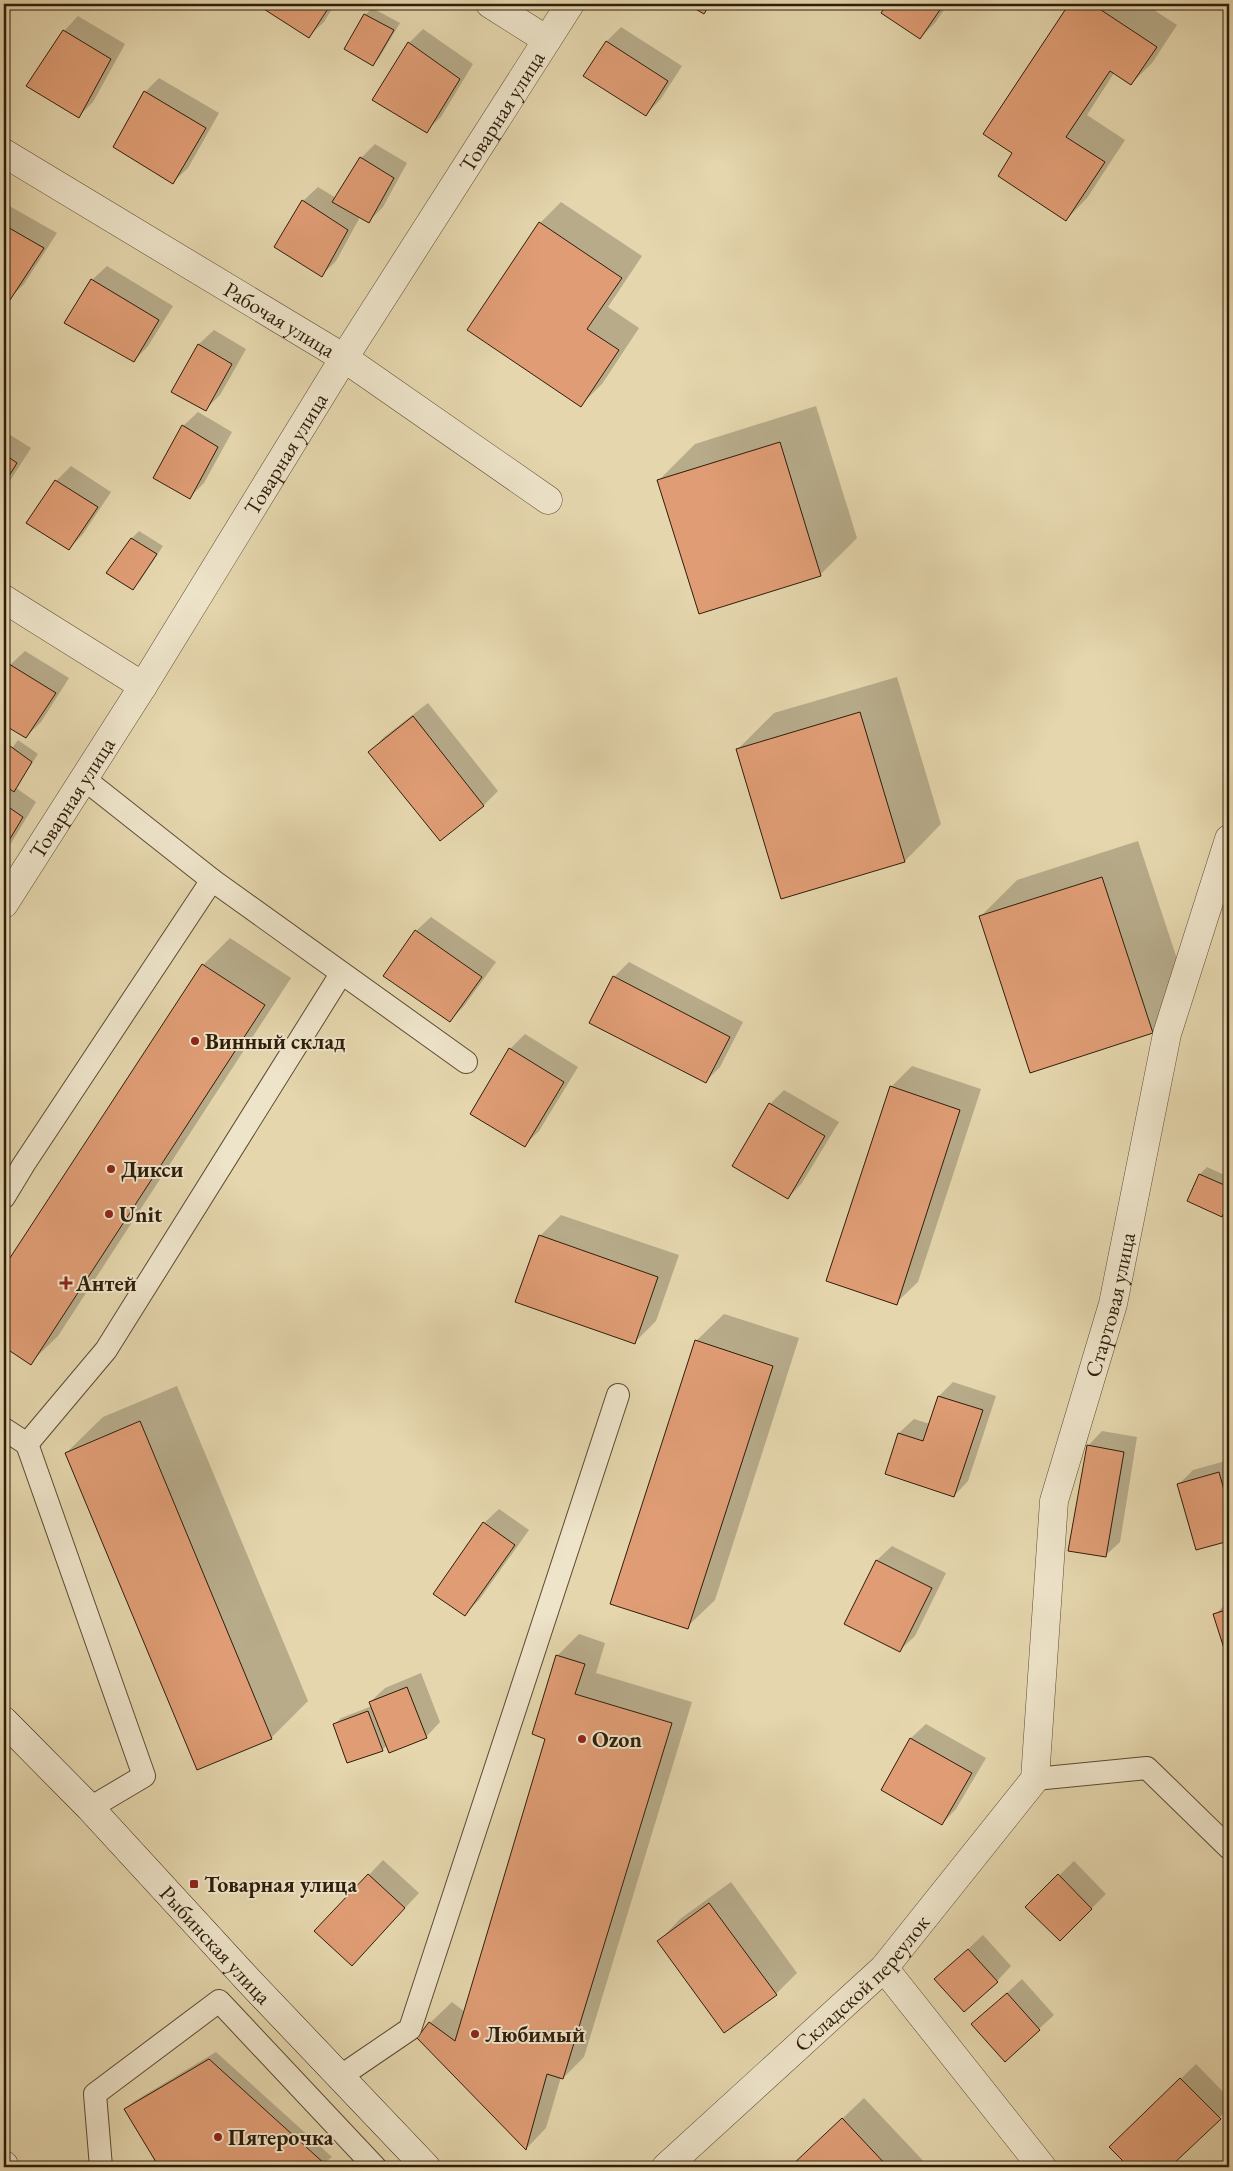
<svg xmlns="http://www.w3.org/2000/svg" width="1233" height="2171" viewBox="0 0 1233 2171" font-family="'EB Garamond',serif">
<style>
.shadow{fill:#0003}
.building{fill:#e09d75;stroke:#2f1d0a}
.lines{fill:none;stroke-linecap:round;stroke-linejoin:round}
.lane-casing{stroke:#5c4b33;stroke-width:24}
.street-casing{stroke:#5c4b33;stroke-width:29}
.secondary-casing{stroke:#2f1d0a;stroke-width:29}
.lane{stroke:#eee4ca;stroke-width:22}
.street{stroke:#eee4ca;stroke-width:28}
.secondary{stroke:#eee4ca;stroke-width:28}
.poi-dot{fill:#8f2418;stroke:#eee4ca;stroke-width:2}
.labels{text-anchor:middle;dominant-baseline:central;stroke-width:4;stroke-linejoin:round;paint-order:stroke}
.street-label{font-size:22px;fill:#2f1d0a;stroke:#eee4ca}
.poi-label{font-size:22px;font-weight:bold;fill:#2f1d0a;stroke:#eee4ca;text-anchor:start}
</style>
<rect width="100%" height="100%" fill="#e5d6ad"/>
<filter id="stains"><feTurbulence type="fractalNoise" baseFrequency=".004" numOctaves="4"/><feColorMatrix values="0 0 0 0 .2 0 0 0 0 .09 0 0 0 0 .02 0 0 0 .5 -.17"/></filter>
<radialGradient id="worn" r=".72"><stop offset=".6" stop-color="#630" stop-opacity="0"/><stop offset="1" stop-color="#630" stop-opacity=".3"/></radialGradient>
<g class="shadow">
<path d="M 257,4 L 335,4 L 324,22 L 309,36 Z"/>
<path d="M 888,4 L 948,4 L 935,23 L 920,38 L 883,12 Z"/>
<path d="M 1071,4 L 1145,4 L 1177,25 L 1152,63 L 1131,84 L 1114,73 L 1087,115 L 1125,140 L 1087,198 L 1066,220 L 1014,153 L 985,134 Z"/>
<path d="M 372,8 L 400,23 L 379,58 L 372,65 L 365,15 Z"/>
<path d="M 78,16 L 125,44 L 93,102 L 78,117 L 64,31 Z"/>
<path d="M 621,27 L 682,66 L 660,100 L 646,114 L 585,75 L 607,41 Z"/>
<path d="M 423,29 L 473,64 L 441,117 L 426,131 L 409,43 Z"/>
<path d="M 159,78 L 219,113 L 188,168 L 173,182 L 145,92 Z"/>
<path d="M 375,144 L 407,163 L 383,207 L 368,222 L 360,217 L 336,261 L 322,275 L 303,201 L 318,187 L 336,198 L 361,158 Z"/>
<path d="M 561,202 L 642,256 L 608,307 L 639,328 L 602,384 L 581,405 L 540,223 Z"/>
<path d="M 4,203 L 57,233 L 24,284 L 10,298 L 4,295 Z"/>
<path d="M 107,266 L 173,306 L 148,346 L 134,361 L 92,280 Z"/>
<path d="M 214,330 L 246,349 L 220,395 L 206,409 L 173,391 L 199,344 Z"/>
<path d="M 816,406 L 857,538 L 821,574 L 700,612 L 659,480 L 695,444 Z"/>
<path d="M 198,412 L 232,432 L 204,483 L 190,497 L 183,426 Z"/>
<path d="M 4,431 L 31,448 L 4,490 Z"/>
<path d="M 71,466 L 111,492 L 83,534 L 69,549 L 56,481 Z"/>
<path d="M 139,531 L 163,546 L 140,581 L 133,588 L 108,573 L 132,538 Z"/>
<path d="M 25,651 L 69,678 L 41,722 L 26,737 L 4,723 L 4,676 L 10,665 Z"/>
<path d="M 897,677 L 941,824 L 905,861 L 782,897 L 738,749 L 774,713 Z"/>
<path d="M 428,703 L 498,791 L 484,805 L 440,840 L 370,752 L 384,737 Z"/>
<path d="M 18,740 L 38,754 L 16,788 L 36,802 L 4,855 L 4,790 L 8,786 L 4,784 L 4,759 Z"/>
<path d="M 1138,841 L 1189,995 L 1152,1032 L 980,917 L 1017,880 Z"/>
<path d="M 431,917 L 496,962 L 464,1006 L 450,1021 L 416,931 Z"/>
<path d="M 230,938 L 291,978 L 58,1336 L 30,1363 L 4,1346 L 4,1269 L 203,965 Z"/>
<path d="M 629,962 L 743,1022 L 720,1067 L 705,1082 L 614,977 Z"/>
<path d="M 525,1034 L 578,1067 L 539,1131 L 525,1145 L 471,1113 L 510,1049 Z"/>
<path d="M 912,1066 L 981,1089 L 918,1282 L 896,1303 L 891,1087 Z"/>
<path d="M 784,1090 L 839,1122 L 802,1183 L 788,1198 L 770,1104 Z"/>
<path d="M 1207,1167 L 1229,1177 L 1229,1208 L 1222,1215 L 1189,1200 L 1200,1174 Z"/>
<path d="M 561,1215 L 679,1255 L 656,1321 L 635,1342 L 540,1236 Z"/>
<path d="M 724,1314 L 799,1338 L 715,1600 L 687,1627 L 696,1341 Z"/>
<path d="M 953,1382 L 996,1396 L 968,1481 L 954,1496 L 899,1433 L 914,1419 L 930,1424 L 939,1396 Z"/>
<path d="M 177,1386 L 308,1701 L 271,1738 L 66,1453 L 103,1417 Z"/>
<path d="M 1102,1431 L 1137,1437 L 1120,1542 L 1105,1556 L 1088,1446 Z"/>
<path d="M 1229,1460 L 1229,1539 L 1197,1549 L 1178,1485 L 1193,1470 Z"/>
<path d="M 499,1509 L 529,1530 L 479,1600 L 465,1614 L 484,1523 Z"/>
<path d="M 892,1546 L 946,1573 L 915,1636 L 900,1650 L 846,1623 L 877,1560 Z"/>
<path d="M 1229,1600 L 1229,1660 L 1215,1615 Z"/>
<path d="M 579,1634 L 605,1643 L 596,1673 L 692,1702 L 584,2057 L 563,2078 L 561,2077 L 546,2128 L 526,2149 L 430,2023 L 452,2002 L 465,2012 L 547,1738 L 557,1656 Z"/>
<path d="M 421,1673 L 440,1722 L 426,1737 L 387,1745 L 382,1750 L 334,1725 L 341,1718 L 372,1706 L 370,1702 L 385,1688 Z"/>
<path d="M 1229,1715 L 1229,1732 L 1226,1718 Z"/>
<path d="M 926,1724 L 986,1758 L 956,1809 L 942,1824 L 882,1790 L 911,1738 Z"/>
<path d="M 383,1860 L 419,1893 L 366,1950 L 316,1931 Z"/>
<path d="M 1074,1861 L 1106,1894 L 1060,1940 L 1027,1907 Z"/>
<path d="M 731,1882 L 797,1973 L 776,1994 L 659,1941 L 680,1919 Z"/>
<path d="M 983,1935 L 1011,1966 L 997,1981 L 936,1979 Z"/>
<path d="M 1022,1979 L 1054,2015 L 1005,2060 L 973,2024 Z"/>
<path d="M 216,2052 L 332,2157 L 319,2167 L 160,2167 L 126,2109 L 133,2102 Z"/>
<path d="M 1196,2064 L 1229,2098 L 1229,2108 L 1169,2167 L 1131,2167 L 1111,2147 Z"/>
<path d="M 864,2098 L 929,2167 L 791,2167 L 805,2154 Z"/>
</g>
<g class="building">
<path d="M 256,4 L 331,4 L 309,38 Z"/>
<path d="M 687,4 L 710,4 L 704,14 Z"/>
<path d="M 887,4 L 944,4 L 920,39 L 881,13 Z"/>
<path d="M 1069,4 L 1092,4 L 1157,47 L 1131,85 L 1110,71 L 1066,137 L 1105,162 L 1066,221 L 998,176 L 1012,153 L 983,134 Z"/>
<path d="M 364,14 L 394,30 L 373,66 L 344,49 Z"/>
<path d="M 63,30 L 111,59 L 79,118 L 26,86 Z"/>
<path d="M 606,41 L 668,81 L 646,116 L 583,76 Z"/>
<path d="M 408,42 L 460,79 L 427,133 L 372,100 Z"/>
<path d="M 144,91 L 206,128 L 173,184 L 113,147 Z"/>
<path d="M 360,157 L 394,178 L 369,223 L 332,202 Z"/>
<path d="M 302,200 L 348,230 L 322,277 L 274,247 Z"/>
<path d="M 539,222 L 622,278 L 587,329 L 619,350 L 581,407 L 467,330 Z"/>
<path d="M 4,225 L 44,248 L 10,300 L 4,296 Z"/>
<path d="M 91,279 L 159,320 L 134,362 L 64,323 Z"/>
<path d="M 198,344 L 232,364 L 206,411 L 171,392 Z"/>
<path d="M 182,425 L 218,447 L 190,499 L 153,478 Z"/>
<path d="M 780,442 L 821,576 L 699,614 L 657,480 Z"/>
<path d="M 4,454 L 17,463 L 4,484 Z"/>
<path d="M 55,480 L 98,507 L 69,550 L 26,523 Z"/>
<path d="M 131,538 L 157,554 L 133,590 L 106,573 Z"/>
<path d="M 9,664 L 56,693 L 26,738 L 4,725 L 4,674 Z"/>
<path d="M 860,712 L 905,862 L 781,899 L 736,749 Z"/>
<path d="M 413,716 L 484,806 L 440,841 L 368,752 Z"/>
<path d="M 10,746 L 32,762 L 14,792 L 4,785 L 4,757 Z"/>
<path d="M 4,804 L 23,817 L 4,849 Z"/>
<path d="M 1102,877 L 1153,1033 L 1030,1073 L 979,916 Z"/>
<path d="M 415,930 L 482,977 L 450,1022 L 383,976 Z"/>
<path d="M 202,964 L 265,1005 L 31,1365 L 4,1347 L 4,1267 Z"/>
<path d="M 613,976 L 730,1037 L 706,1083 L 589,1023 Z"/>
<path d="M 509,1048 L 564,1082 L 525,1147 L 470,1114 Z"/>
<path d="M 890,1086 L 960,1110 L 897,1305 L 826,1281 Z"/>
<path d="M 769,1103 L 825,1136 L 788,1199 L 732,1166 Z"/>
<path d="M 1199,1174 L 1229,1187 L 1229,1201 L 1222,1217 L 1187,1201 Z"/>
<path d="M 539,1235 L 658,1277 L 635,1344 L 515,1302 Z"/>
<path d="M 695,1340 L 773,1366 L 688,1629 L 610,1604 Z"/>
<path d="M 938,1396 L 983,1410 L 954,1497 L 885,1474 L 898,1433 L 923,1441 Z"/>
<path d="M 140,1421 L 272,1739 L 197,1770 L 65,1453 Z"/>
<path d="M 1087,1445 L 1124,1452 L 1106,1557 L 1068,1551 Z"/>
<path d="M 1219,1472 L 1224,1490 L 1229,1489 L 1229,1541 L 1196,1550 L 1177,1484 Z"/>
<path d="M 483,1522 L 515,1545 L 465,1616 L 433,1594 Z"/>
<path d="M 876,1560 L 932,1588 L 900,1652 L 844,1624 Z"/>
<path d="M 1229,1609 L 1229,1664 L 1213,1614 Z"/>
<path d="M 556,1655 L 585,1664 L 575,1694 L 672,1723 L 563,2079 L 547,2074 L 526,2150 L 417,2038 L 429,2022 L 455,2041 L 545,1739 L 532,1734 Z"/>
<path d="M 407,1687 L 427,1738 L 389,1753 L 369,1702 Z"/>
<path d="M 368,1711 L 383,1751 L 347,1763 L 333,1724 Z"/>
<path d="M 910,1738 L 972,1773 L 942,1825 L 881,1790 Z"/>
<path d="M 368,1874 L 405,1908 L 352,1966 L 314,1931 Z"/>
<path d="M 1058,1874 L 1092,1909 L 1060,1941 L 1025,1907 Z"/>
<path d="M 709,1903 L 777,1995 L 724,2033 L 657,1941 Z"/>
<path d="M 968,1949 L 998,1982 L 964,2012 L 934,1979 Z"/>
<path d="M 1007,1993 L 1040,2030 L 1005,2062 L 971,2024 Z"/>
<path d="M 209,2059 L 326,2165 L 321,2167 L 159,2167 L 124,2109 Z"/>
<path d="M 1180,2078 L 1221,2119 L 1170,2167 L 1129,2167 L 1109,2147 Z"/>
<path d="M 842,2118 L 888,2167 L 790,2167 Z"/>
</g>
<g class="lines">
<g class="lane-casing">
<g id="lane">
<path d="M 212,880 L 466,1062"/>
<path d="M 4,1197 L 24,1164 L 212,880 L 83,778"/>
<path d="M 4,1429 L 27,1444 L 144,1776 L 90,1808"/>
<path d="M 27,1444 L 106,1350 L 341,974"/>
<path d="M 1035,1779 L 1147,1768 L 1229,1848"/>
<path d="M 341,2076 L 410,2029 L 618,1395"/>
<path d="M 101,2167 L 95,2094 L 219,2001 L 375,2167"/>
</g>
</g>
<g class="street-casing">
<g id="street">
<path d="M 490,4 L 547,40"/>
<path id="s1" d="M 4,153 L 344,358 L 548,500"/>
<path d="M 4,599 L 143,686"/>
<path id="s2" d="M 4,904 L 143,686 L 344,358 L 570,4"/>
<path d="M 884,1968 L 1042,2167"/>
<path id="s3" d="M 666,2167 L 884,1968 L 1035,1779 L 1054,1501 L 1113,1304 L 1167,1034 L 1229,839"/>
</g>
</g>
<g class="secondary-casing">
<g id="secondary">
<path id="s4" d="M 4,1721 L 90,1808 L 249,1981 L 426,2167"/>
<path d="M 4,2165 L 4,2167"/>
</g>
</g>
<use href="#lane" class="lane"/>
<use href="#street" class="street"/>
<use href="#secondary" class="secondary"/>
</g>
<g class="poi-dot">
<circle cx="195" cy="1041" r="5"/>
<circle cx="111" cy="1169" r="5"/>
<circle cx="109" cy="1214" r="5"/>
<path d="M63.5 1275.5h5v5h5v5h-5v5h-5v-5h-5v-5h5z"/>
<circle cx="582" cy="1739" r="5"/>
<rect x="189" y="1879" width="10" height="10" rx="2.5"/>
<circle cx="475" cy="2034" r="5"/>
<circle cx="218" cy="2137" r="5"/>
</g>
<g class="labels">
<g class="street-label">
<text stroke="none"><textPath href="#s2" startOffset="936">Товарная улица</textPath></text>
<text stroke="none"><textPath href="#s1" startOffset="322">Рабочая улица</textPath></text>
<text stroke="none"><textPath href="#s2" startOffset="531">Товарная улица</textPath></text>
<text stroke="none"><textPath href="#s2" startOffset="126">Товарная улица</textPath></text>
<text stroke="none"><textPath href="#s3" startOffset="1020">Стартовая улица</textPath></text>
<text stroke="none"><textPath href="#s4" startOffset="308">Рыбинская улица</textPath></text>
<text stroke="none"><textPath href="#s3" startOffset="269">Складской переулок</textPath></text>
</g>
<g class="poi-label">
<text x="205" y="1041">Винный склад</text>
<text x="121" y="1169">Дикси</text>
<text x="119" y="1214">Unit</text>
<text x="76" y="1283">Антей</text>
<text x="592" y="1739">Ozon</text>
<text x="204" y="1884">Товарная улица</text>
<text x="485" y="2034">Любимый</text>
<text x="228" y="2137">Пятерочка</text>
</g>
</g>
<rect width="1233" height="2171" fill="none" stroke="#e5d6ad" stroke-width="20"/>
<rect x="5" y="5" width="1223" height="2161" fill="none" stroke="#2f1d0a" stroke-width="2.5"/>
<rect x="10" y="10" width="1213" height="2151" fill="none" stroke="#2f1d0a"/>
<rect width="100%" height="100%" filter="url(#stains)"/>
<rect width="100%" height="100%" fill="url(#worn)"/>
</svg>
